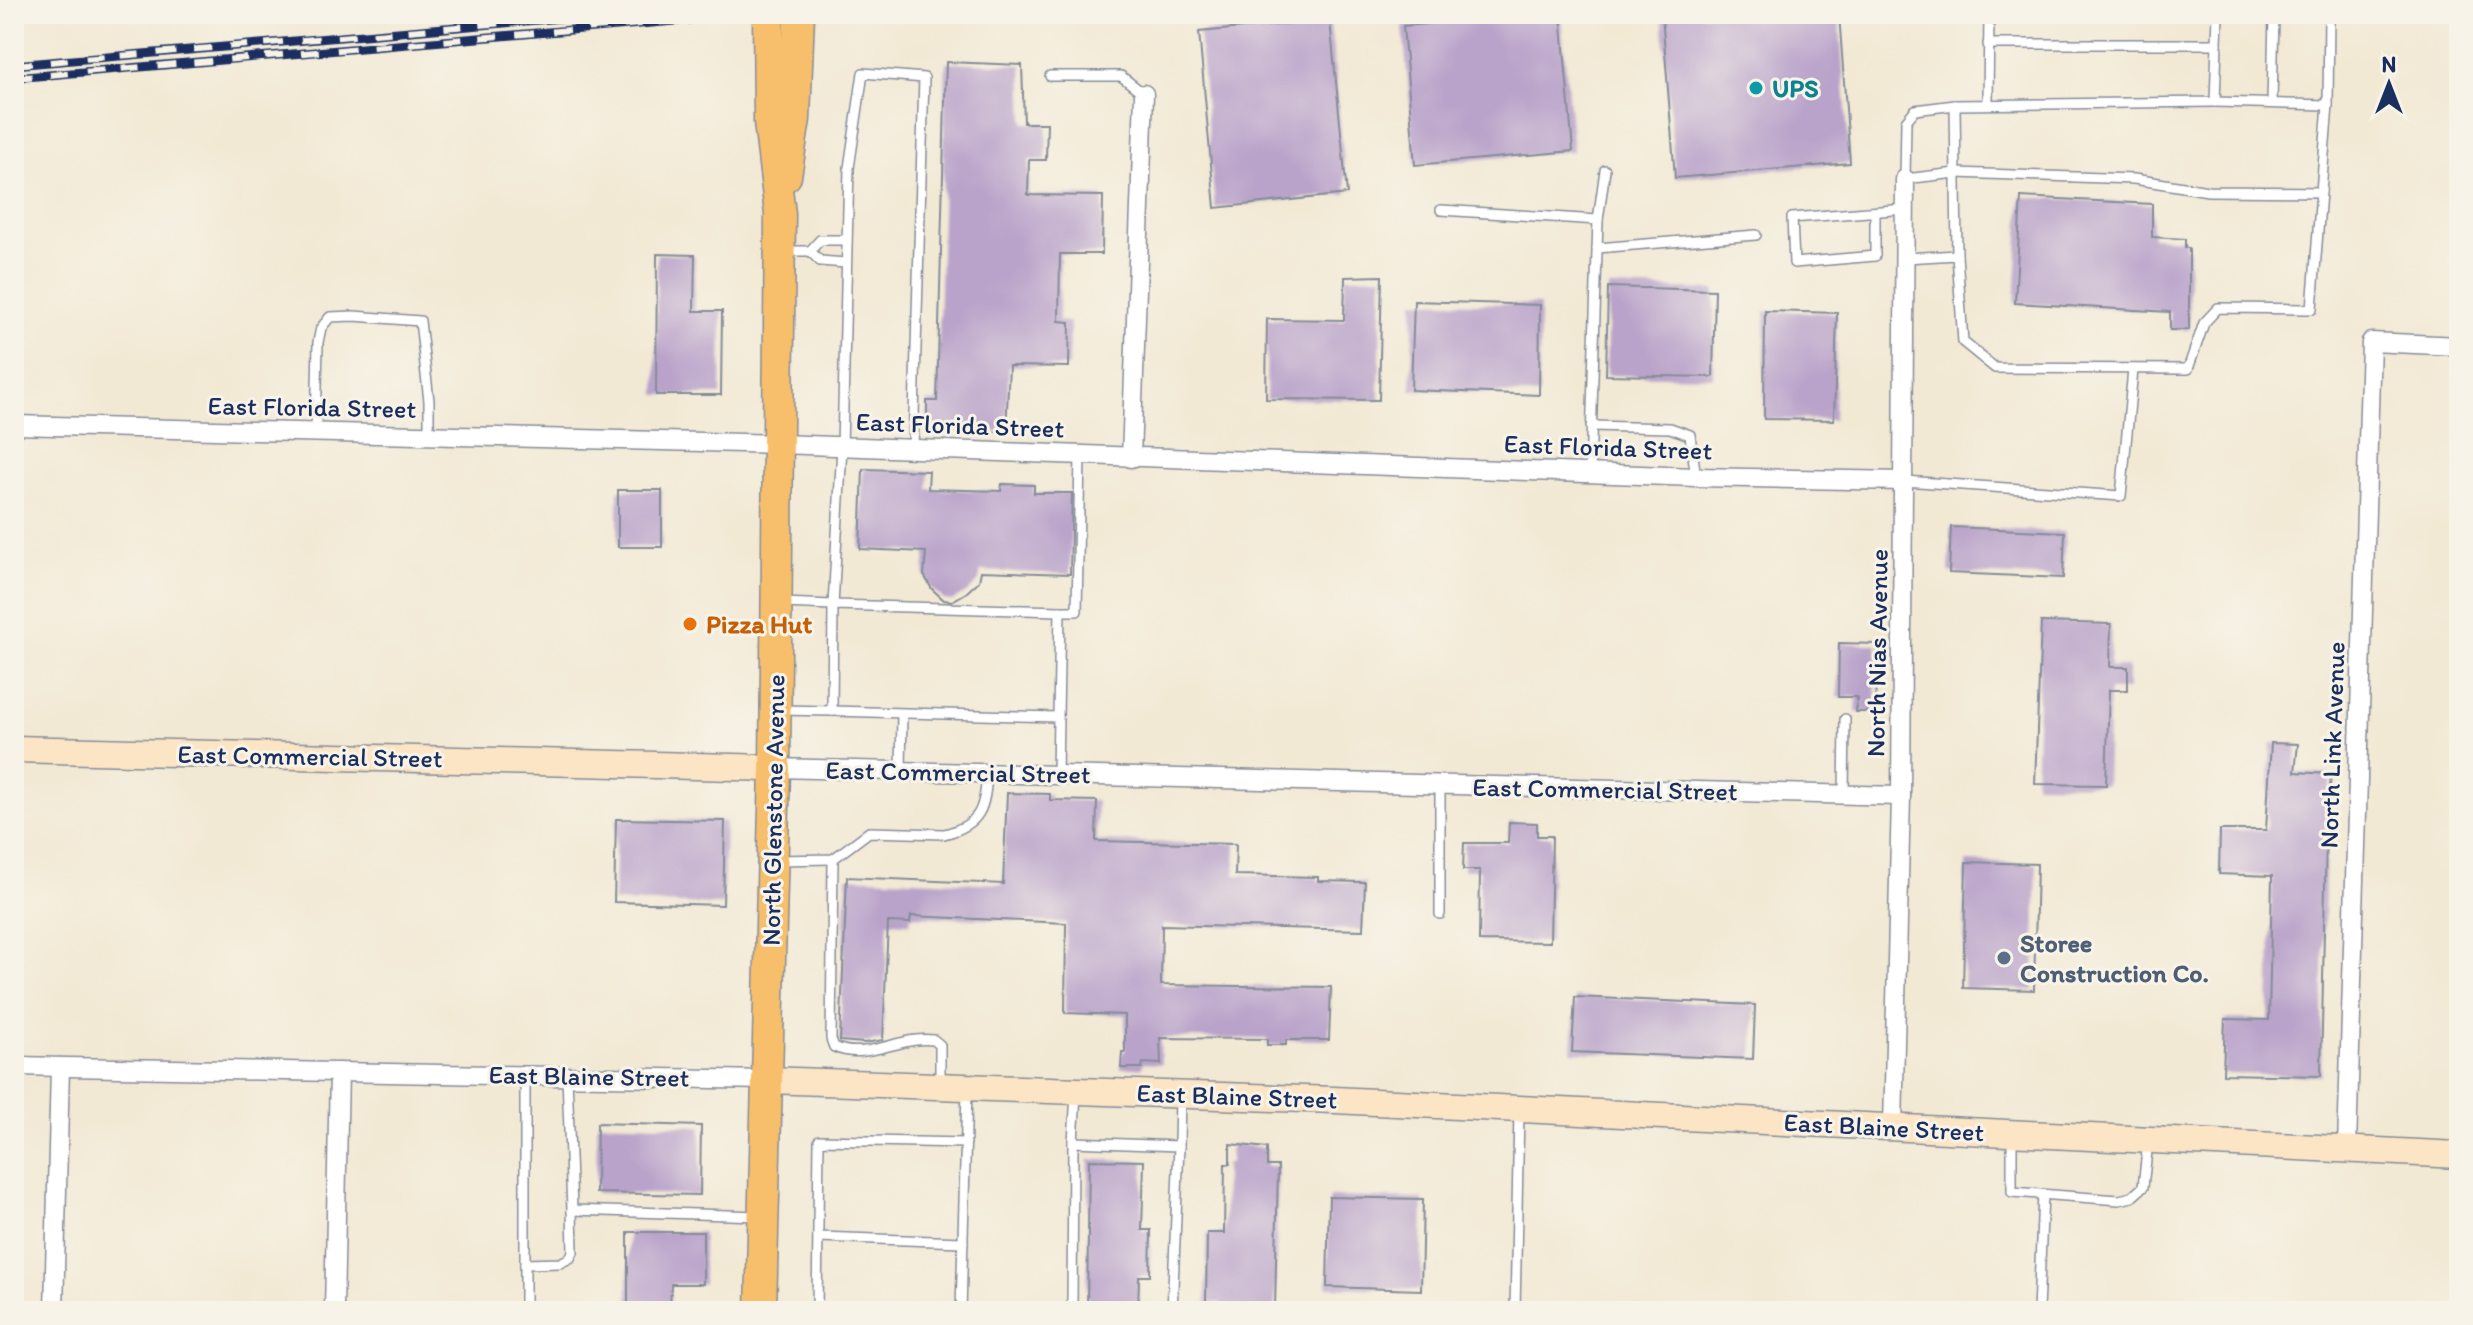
<svg xmlns="http://www.w3.org/2000/svg" width="2473" height="1325" viewBox="0 0 2473 1325" font-family="Itim,sans-serif">
<style>
.building{fill:#b9a3ca}
.lines{fill:none;stroke-linecap:round;stroke-linejoin:round}
.lane-casing{stroke:#868c99;stroke-width:12}
.street-casing{stroke:#868c99;stroke-width:21}
.secondary-casing{stroke:#868c99;stroke-width:29}
.primary-casing{stroke:#868c99;stroke-width:33}
.lane{stroke:#fff;stroke-width:9}
.street{stroke:#fff;stroke-width:18}
.secondary{stroke:#fce5c4;stroke-width:26}
.primary{stroke:#f7bf6c;stroke-width:30}
.rail-casing{stroke:#1b2f5e;stroke-width:9}
.rail{stroke:#f7f3e8;stroke-width:6;stroke-dasharray:18;stroke-linecap:butt}
.culture-dot{fill:#0f9aa8;stroke:#f7f3e8;stroke-width:3}
.food-dot{fill:#e8710a;stroke:#f7f3e8;stroke-width:3}
.service-dot{fill:#5c6f8a;stroke:#f7f3e8;stroke-width:3}
.labels{text-anchor:middle;dominant-baseline:central;stroke-width:6;stroke-linejoin:round;paint-order:stroke}
.culture-label{font-size:26px;font-weight:bold;fill:#0d838f;stroke:#f7f3e8;text-anchor:start}
.street-label{font-size:26px;fill:#1b2f5e;stroke:#f7f3e8}
.food-label{font-size:26px;font-weight:bold;fill:#c56008;stroke:#f7f3e8;text-anchor:start}
.service-label{font-size:26px;font-weight:bold;fill:#4e5e75;stroke:#f7f3e8;text-anchor:start}
</style>
<rect width="100%" height="100%" fill="#f7f3e8"/>
<filter id="ink" filterUnits="userSpaceOnUse"><feTurbulence type="fractalNoise" baseFrequency=".0125" numOctaves="2"/><feDisplacementMap in="SourceGraphic" scale="16" xChannelSelector="R" yChannelSelector="G"/><feConvolveMatrix kernelMatrix="1 2 1 2 8 2 1 2 1" color-interpolation-filters="sRGB"/></filter>
<filter id="wash" filterUnits="userSpaceOnUse"><feTurbulence type="fractalNoise" baseFrequency=".006" numOctaves="4" result="noise"/><feDisplacementMap in="SourceGraphic" scale="32" xChannelSelector="R" yChannelSelector="G"/><feGaussianBlur stdDeviation="1.8" result="paint"/><feColorMatrix in="noise" values="0 0 0 0 0 0 0 0 0 0 0 0 0 0 0 0 0 1.4 0 .05"/><feComposite in="paint" operator="in"/></filter>
<g filter="url(#wash)">
<rect width="100%" height="100%" fill="#f2e9d4"/>
<g id="blocks">
<g class="building">
<path d="M 1548,14 L 1561,14 L 1573,151 L 1415,165 L 1403,26 Z"/>
<path d="M 1662,14 L 1839,14 L 1850,163 L 1675,178 Z"/>
<path d="M 1330,20 L 1347,194 L 1215,208 L 1199,32 Z"/>
<path d="M 946,62 L 1022,65 L 1024,123 L 1047,123 L 1046,160 L 1029,160 L 1028,195 L 1103,196 L 1102,254 L 1060,254 L 1059,321 L 1070,322 L 1069,367 L 1009,366 L 1006,432 L 927,430 L 927,401 L 937,401 Z"/>
<path d="M 2021,197 L 2152,204 L 2152,237 L 2185,239 L 2185,248 L 2189,248 L 2189,330 L 2170,330 L 2170,312 L 2015,303 Z"/>
<path d="M 657,254 L 695,255 L 694,311 L 722,311 L 721,395 L 656,395 Z"/>
<path d="M 1382,276 L 1379,400 L 1266,399 L 1267,319 L 1344,320 L 1345,277 Z"/>
<path d="M 1608,287 L 1715,290 L 1713,377 L 1606,375 Z"/>
<path d="M 1414,301 L 1540,305 L 1539,395 L 1411,390 Z"/>
<path d="M 1765,311 L 1837,313 L 1834,420 L 1764,419 Z"/>
<path d="M 863,469 L 929,471 L 928,489 L 1001,491 L 1002,484 L 1034,485 L 1034,493 L 1072,493 L 1070,574 L 981,571 L 979,581 L 966,593 L 952,601 L 944,600 L 932,589 L 924,575 L 926,552 L 860,549 Z"/>
<rect x="618" y="490" width="44" height="57"/>
<path d="M 1951,527 L 2065,532 L 2063,578 L 1949,573 Z"/>
<path d="M 2041,622 L 2111,624 L 2110,667 L 2128,667 L 2128,690 L 2109,690 L 2106,785 L 2035,784 Z"/>
<path d="M 1839,643 L 1877,644 L 1875,712 L 1856,712 L 1857,697 L 1838,697 Z"/>
<path d="M 2271,743 L 2298,744 L 2295,772 L 2331,774 L 2326,834 L 2321,1076 L 2223,1074 L 2225,1019 L 2269,1020 L 2272,876 L 2219,874 L 2220,830 L 2266,830 Z"/>
<path d="M 1007,793 L 1050,794 L 1050,800 L 1097,801 L 1096,841 L 1236,844 L 1235,875 L 1318,877 L 1318,881 L 1365,882 L 1363,930 L 1162,925 L 1161,985 L 1331,987 L 1329,1040 L 1286,1040 L 1286,1045 L 1267,1045 L 1267,1039 L 1160,1038 L 1161,1064 L 1143,1063 L 1142,1068 L 1121,1068 L 1122,1052 L 1125,1052 L 1125,1015 L 1065,1013 L 1066,923 L 911,916 L 910,923 L 888,922 L 883,1040 L 865,1043 L 840,1041 L 847,877 L 1003,884 Z"/>
<path d="M 616,819 L 725,821 L 723,905 L 614,902 Z"/>
<path d="M 1509,822 L 1537,823 L 1537,836 L 1552,836 L 1550,942 L 1479,941 L 1480,870 L 1463,870 L 1464,843 L 1508,843 Z"/>
<path d="M 1966,862 L 2037,864 L 2034,990 L 1963,988 Z"/>
<path d="M 1575,997 L 1755,1005 L 1753,1059 L 1572,1052 Z"/>
<path d="M 597,1123 L 701,1126 L 700,1195 L 596,1193 Z"/>
<path d="M 1230,1144 L 1267,1148 L 1267,1166 L 1278,1166 L 1275,1311 L 1222,1311 L 1222,1303 L 1206,1303 L 1207,1233 L 1224,1233 L 1225,1164 L 1230,1164 Z"/>
<path d="M 1089,1160 L 1144,1161 L 1142,1230 L 1151,1230 L 1150,1276 L 1139,1276 L 1138,1311 L 1087,1311 Z"/>
<path d="M 1329,1197 L 1423,1199 L 1421,1290 L 1327,1287 Z"/>
<path d="M 628,1232 L 703,1232 L 703,1284 L 671,1284 L 670,1311 L 628,1311 Z"/>
</g>
</g>
</g>
<g filter="url(#ink)">
<use href="#blocks" fill-opacity="0" stroke="#868c99" stroke-width="2"/>
<g class="lines">
<g class="lane-casing">
<g id="lane">
<path d="M 1988,44 L 2217,44"/>
<path d="M 1050,76 L 1121,76 L 1144,94"/>
<path d="M 2215,102 L 2328,105 L 2329,14"/>
<path d="M 1988,103 L 1989,14"/>
<path d="M 2272,103 L 2274,14"/>
<path d="M 1955,105 L 1915,110 L 1906,121 L 1905,179 L 1956,173 L 2134,179 L 2208,191 L 2321,192 L 2312,309 L 2218,308 L 2204,323 L 2188,369 L 1995,368 L 1963,342 L 1957,255"/>
<path d="M 2321,192 L 2328,105"/>
<path d="M 1441,210 L 1598,220"/>
<path d="M 1875,212 L 1875,256 L 1794,263 L 1792,218 L 1906,209"/>
<path d="M 1597,248 L 1756,235"/>
<path d="M 784,251 L 810,251 L 820,261 L 846,263"/>
<path d="M 810,251 L 820,240 L 846,240"/>
<path d="M 1905,258 L 1957,255 L 1955,105 L 2215,102 L 2218,14"/>
<path d="M 1591,426 L 1670,428 L 1690,435 L 1696,477"/>
<path d="M 316,433 L 318,342 L 321,328 L 330,317 L 354,316 L 420,321 L 429,401 L 429,435"/>
<path d="M 1590,473 L 1598,220 L 1605,170"/>
<path d="M 1904,481 L 2121,496 L 2133,370"/>
<path d="M 782,603 L 833,605 L 842,447 L 849,168 L 863,73 L 924,78 L 913,449"/>
<path d="M 779,710 L 832,711 L 833,605 L 1060,611"/>
<path d="M 832,711 L 1058,717 L 1057,775"/>
<path d="M 1058,717 L 1060,611 L 1077,611 L 1080,456"/>
<path d="M 901,771 L 902,714"/>
<path d="M 1844,795 L 1845,719"/>
<path d="M 833,859 L 831,1039 L 834,1047 C 868,1062 900,1035 934,1040 L 940,1045 L 940,1085"/>
<path d="M 776,860 L 833,859 L 869,832 L 944,834 C 981,825 985,808 987,773"/>
<path d="M 1440,914 L 1440,784"/>
<path d="M 525,1075 L 525,1311"/>
<path d="M 567,1076 L 572,1210 L 759,1216"/>
<path d="M 1076,1094 L 1073,1142 L 1179,1146 L 1180,1095"/>
<path d="M 2012,1136 L 2012,1192 L 2119,1200 L 2132,1197 L 2143,1187 L 2148,1142"/>
<path d="M 818,1237 L 963,1242"/>
<path d="M 525,1264 L 560,1263 L 570,1258 L 573,1252 L 572,1210"/>
<path d="M 817,1311 L 819,1140 L 966,1143"/>
<path d="M 961,1311 L 967,1090"/>
<path d="M 1072,1311 L 1073,1142"/>
<path d="M 1172,1311 L 1179,1146"/>
<path d="M 1515,1311 L 1519,1110"/>
<path d="M 2038,1311 L 2043,1194"/>
</g>
</g>
<g class="street-casing">
<g id="street">
<path d="M 14,425 L 779,444 L 1696,477 L 1904,481"/>
<path d="M 1131,458 L 1144,94"/>
<path d="M 775,768 L 1901,796"/>
<path d="M 14,1066 L 767,1080"/>
<path d="M 1893,1127 L 1901,796 L 1905,179"/>
<path d="M 2347,1149 L 2371,342 L 2459,346"/>
<path d="M 54,1311 L 60,1067"/>
<path d="M 334,1311 L 339,1072"/>
</g>
</g>
<g class="secondary-casing">
<g id="secondary">
<path d="M 14,749 L 775,768"/>
<path d="M 767,1080 L 1334,1100 L 2459,1155"/>
</g>
</g>
<g class="primary-casing">
<g id="primary">
<path d="M 786,176 L 795,119 L 799,14"/>
<path d="M 761,1311 L 775,768 L 780,214 L 769,122 L 768,14"/>
</g>
</g>
<use href="#lane" class="lane"/>
<use href="#street" class="street"/>
<use href="#secondary" class="secondary"/>
<use href="#primary" class="primary"/>
<g class="rail-casing">
<g id="rail">
<path d="M 14,65 L 561,18"/>
<path d="M 14,78 L 756,14"/>
</g>
</g>
<use href="#rail" class="rail"/>
</g>
</g>
<circle class="culture-dot" cx="1756" cy="88" r="8"/>
<circle class="food-dot" cx="690" cy="624" r="8"/>
<circle class="service-dot" cx="2004" cy="958" r="8"/>
<g class="labels">
<g class="culture-label">
<text x="1772" y="88">UPS</text>
</g>
<g class="street-label">
<text transform="translate(312 407) rotate(1)">East Florida Street</text>
<text transform="translate(960 425) rotate(2)">East Florida Street</text>
<text transform="translate(1608 447) rotate(2)">East Florida Street</text>
<text transform="translate(1877 653) rotate(-89)">North Nias Avenue</text>
<text transform="translate(2332 745) rotate(-88)">North Link Avenue</text>
<text transform="translate(310 756) rotate(1)">East Commercial Street</text>
<text transform="translate(958 772) rotate(1)">East Commercial Street</text>
<text transform="translate(1605 789) rotate(1)">East Commercial Street</text>
<text transform="translate(773 810) rotate(-89)">North Glenstone Avenue</text>
<text transform="translate(589 1076) rotate(1)">East Blaine Street</text>
<text transform="translate(1237 1096) rotate(2)">East Blaine Street</text>
<text transform="translate(1884 1127) rotate(3)">East Blaine Street</text>
</g>
<g class="food-label">
<text x="706" y="624">Pizza Hut</text>
</g>
<g class="service-label">
<text x="2020" y="943">Storee<tspan x="2020" dy="30">Construction Co.</tspan></text>
</g>
</g>
<rect width="2473" height="1325" fill="none" stroke="#f7f3e8" stroke-width="48"/>
<g transform="translate(2389 84)" stroke="#f7f3e8" stroke-width="6" paint-order="stroke">
<path d="M0-6L14 30L0 20L-14 30Z" fill="#1b2f5e"/>
<text y="-12" font-size="22" font-weight="bold" text-anchor="middle" fill="#1b2f5e">N</text>
</g>
</svg>
